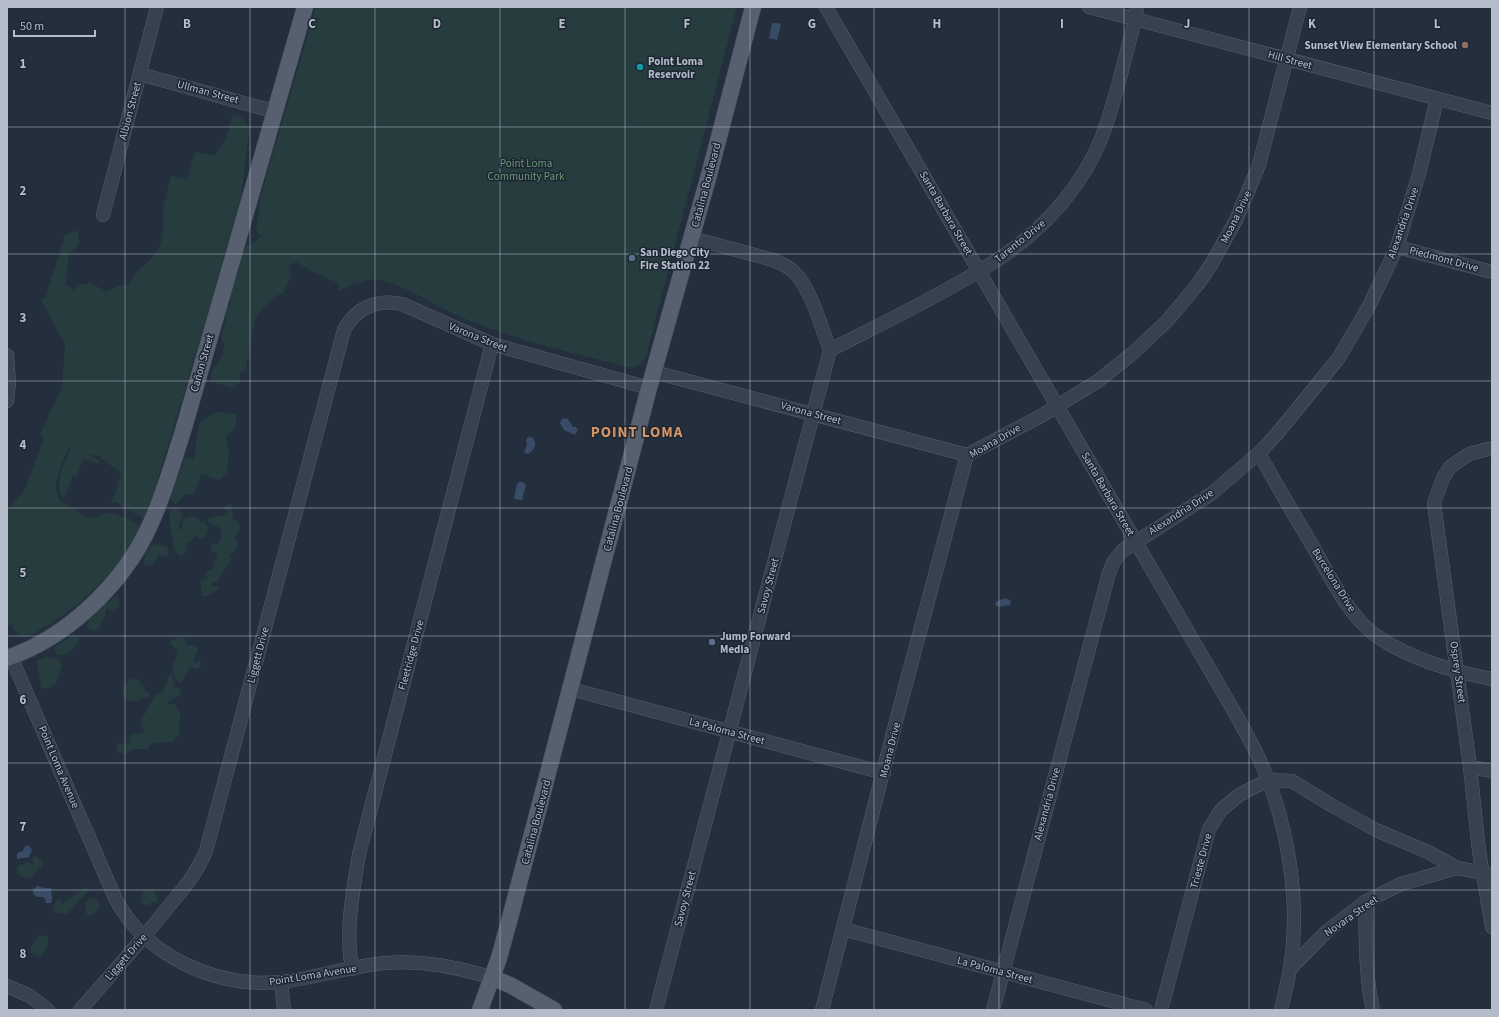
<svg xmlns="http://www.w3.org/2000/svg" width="1499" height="1017" viewBox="0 0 1499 1017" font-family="'Source Sans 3',sans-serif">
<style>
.green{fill:#263c3f}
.water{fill:#394c67}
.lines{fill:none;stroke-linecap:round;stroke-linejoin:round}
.minor-casing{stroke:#565f6c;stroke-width:14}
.major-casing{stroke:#414a57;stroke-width:17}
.minor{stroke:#38414e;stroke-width:13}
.major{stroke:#56606e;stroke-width:16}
.grid{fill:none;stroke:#b4bcc9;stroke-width:1;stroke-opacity:0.55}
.education-dot{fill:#8d6e63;stroke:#1d2633;stroke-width:1.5}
.culture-dot{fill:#0f9aa8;stroke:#1d2633;stroke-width:1.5}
.service-dot{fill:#5c6f8a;stroke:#1d2633;stroke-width:1.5}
.labels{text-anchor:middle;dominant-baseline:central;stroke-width:3;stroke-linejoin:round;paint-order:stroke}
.poi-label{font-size:11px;font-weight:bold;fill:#b4bcc9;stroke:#1d2633;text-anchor:start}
.street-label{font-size:11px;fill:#b4bcc9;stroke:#1d2633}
.park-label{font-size:11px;fill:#6b9a76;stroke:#1d2633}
.district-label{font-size:15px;font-weight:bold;letter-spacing:1px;fill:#d59563;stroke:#1d2633}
.grid-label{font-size:13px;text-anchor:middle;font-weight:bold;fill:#b4bcc9;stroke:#1d2633;stroke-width:3;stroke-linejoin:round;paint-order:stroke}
</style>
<rect width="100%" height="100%" fill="#242f3e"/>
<g class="green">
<path d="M 316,7 L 737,7 L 646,356 C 641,365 636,368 626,367 C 565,350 501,338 444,309 C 426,300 376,268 358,284 L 351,280 L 354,284 L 339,291 L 338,283 L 311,271 L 297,262 L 289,265 L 291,274 L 284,293 L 275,296 L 256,316 L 252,331 L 250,350 L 245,371 L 239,372 L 241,381 L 233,388 C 226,384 219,385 211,382 C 210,373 214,368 219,361 C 222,358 223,351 225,346 L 221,339 L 226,320 L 226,312 L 231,302 L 231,292 L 240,266 L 244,245 L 253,244 L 261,236 L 256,231 L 261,194 Z"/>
<path d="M 233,114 L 243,118 L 246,124 L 250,125 L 241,197 L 238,211 L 233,225 L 209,310 L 151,502 L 148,505 L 149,508 L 145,518 L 144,518 L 122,507 L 118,502 L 111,502 L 115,495 L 121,473 L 98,456 L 90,454 L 91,456 L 100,461 L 98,464 L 83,459 L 77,476 L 73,475 L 64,499 C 52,485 65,462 71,448 L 69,447 C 64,460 48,489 61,501 C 69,507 79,510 87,518 C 97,518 98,515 106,513 C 114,511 136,521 141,528 C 136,536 131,546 125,554 C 99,591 64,618 24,638 L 16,632 L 12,625 L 7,625 L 7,511 L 25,489 L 43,442 L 43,435 L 40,434 L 62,388 L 65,344 L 41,300 L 46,296 L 65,235 L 78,230 L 79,244 L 68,255 L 66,285 L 74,290 L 78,285 L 88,284 L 90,282 L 106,292 L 119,286 L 129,284 C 135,269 154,261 160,245 C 164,236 163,223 163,213 L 162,213 L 171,176 L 187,180 L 195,152 L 215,156 L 225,140 Z"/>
<path d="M 217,412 L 236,414 L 236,426 L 226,437 L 229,454 L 228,465 L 226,473 L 220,480 L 201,474 L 194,494 L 185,494 L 175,505 L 170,498 L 185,458 L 194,459 L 199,423 Z"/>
<path d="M 227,504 L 232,505 L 233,518 L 240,525 L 239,531 L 234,537 C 239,543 237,547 233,554 L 229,555 L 231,559 C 229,565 225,568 222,573 C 219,579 219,582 212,583 L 213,586 L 219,586 L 219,589 L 208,596 L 202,596 L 200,582 L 203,579 L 207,578 L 206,574 L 208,570 L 212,570 L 215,559 L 218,555 L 211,550 L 211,543 L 217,544 L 221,539 L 221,528 L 209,523 L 209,517 L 221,516 L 228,512 L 223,509 Z"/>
<path d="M 172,508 L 176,508 L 183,514 L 178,530 L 183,528 L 182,523 L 185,518 L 192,516 L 198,518 L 199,522 L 205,523 C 209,529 209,534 202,539 L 195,536 L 191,542 L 186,544 L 187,548 L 185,554 L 180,556 C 172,549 174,545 172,536 C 171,526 167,517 172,508 Z"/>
<path d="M 153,544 L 166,546 L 169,552 L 167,557 L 158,554 L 156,560 L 151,565 L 145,565 C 142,556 147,550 153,544 Z"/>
<path d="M 118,596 L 119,604 L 122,605 L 113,610 L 107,608 L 105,611 L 106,614 L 101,625 L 95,631 L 90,630 L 87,625 L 89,619 L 93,616 L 95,616 L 97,611 L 101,609 L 105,603 L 109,603 L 112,598 Z"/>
<path d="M 72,636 L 78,638 L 79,642 C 73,648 67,657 57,655 L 54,647 Z"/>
<path d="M 179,636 L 185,638 L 187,646 L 194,645 L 198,647 C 198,652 194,656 194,661 L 197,663 L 199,660 L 201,661 L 201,666 L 196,669 L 190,666 C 186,672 186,681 178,683 C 171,674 172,662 178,653 C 177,649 172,647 170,642 Z"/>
<path d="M 46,657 L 59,659 L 62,665 C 57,678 59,685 45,689 L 41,688 L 37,661 Z"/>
<path d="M 172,674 L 174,687 L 181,689 L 180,695 L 167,702 L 167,704 L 175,704 L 180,713 L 179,734 L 173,742 L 151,743 L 148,749 L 132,749 L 124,755 L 117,751 L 117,743 L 129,744 L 131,734 L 144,733 L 141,721 L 155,695 L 164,691 L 169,675 Z"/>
<path d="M 133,679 L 137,679 L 144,687 L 145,691 L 149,693 L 150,695 L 148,698 C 137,698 134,706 123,697 L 123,686 L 129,680 Z"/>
<path d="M 35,856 L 37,857 L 43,863 L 42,866 L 30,878 L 24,878 L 17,873 L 17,867 L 27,862 L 34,864 L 32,860 Z"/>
<path d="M 85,887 L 89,888 L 88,891 L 68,913 L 62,914 L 54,912 L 53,907 L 58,899 L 63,904 Z"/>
<path d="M 148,889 L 154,889 L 153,892 L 157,895 L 157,902 L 151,902 L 149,905 L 145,905 L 141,902 L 143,892 Z"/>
<path d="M 89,898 L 94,899 L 99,902 L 99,908 L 91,916 L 87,915 L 85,903 Z"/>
<path d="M 39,935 L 48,937 L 48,943 L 42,956 L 36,956 L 30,952 L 31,946 Z"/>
</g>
<g class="water">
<path d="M 772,23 L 778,23 L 781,25 L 777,40 L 769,38 Z"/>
<path d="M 565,418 L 568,419 L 573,427 L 576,427 L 578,430 L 575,435 L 564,430 L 560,423 L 562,419 Z"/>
<path d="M 530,437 L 533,438 C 538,444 534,450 528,454 L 524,452 L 527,445 L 526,441 L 527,438 Z"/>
<path d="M 519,482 L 523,482 L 526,485 L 522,500 L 514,499 L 517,484 Z"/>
<path d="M 1006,598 L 1011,601 L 1010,605 L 997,607 L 995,604 L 997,601 Z"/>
<path d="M 25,846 L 29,846 L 32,850 L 29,857 L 17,859 L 17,853 L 23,851 Z"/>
<path d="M 37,886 L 44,888 L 51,888 L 52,898 L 51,903 L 46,903 L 44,897 L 38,897 L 33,894 L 33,890 Z"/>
</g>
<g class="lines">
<g class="minor-casing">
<g id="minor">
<path d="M 826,7 L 1239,720 C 1246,734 1255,748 1261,763 C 1288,823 1301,903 1290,968 C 1288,982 1284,996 1281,1010"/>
<path d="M 1089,7 L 1492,113"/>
<path d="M 140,74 L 276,112"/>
<path d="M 103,215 L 157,7"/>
<path d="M 1397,247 L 1492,272"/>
<path d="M 830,350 C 871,329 913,309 953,286 C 973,275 993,264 1010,251 C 1049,223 1083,184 1101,139 C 1116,101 1124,60 1135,20 L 1137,7"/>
<path d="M 7,355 L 9,383 L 7,401"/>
<path d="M 654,372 L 967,455"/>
<path d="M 1492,448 L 1469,454 L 1450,467 L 1443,478 L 1434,503 L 1470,767 L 1479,851 L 1492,927"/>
<path d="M 1259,453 C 1276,484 1294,515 1312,545 C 1330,576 1350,620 1381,639 C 1414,660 1455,672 1492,679"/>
<path d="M 11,657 L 116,900 C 147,957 217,988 281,982 C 316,978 350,966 385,963 C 423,960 457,967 493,978"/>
<path d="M 571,689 L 884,773"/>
<path d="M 1470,767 L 1492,771"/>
<path d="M 1365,902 C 1366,938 1365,975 1373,1010"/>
<path d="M 843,929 L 1146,1010"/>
<path d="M 352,969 C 345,930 353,892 359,854 L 492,344"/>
<path d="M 1290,969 L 1326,932 L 1365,902 L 1401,884 L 1457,868 L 1490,874"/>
<path d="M 281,982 L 284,1010"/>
<path d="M 7,986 L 30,996 L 48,1010"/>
<path d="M 80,1010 C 108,978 137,946 164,912 C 180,893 196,875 206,851 L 344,330 C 356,307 378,299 402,304 L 492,344 L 649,388"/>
<path d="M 656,1010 L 830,350 C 822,329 811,290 796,274 C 790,267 781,263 773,260 L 692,238"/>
<path d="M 822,1010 L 895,725 L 967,455 L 1041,416 L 1098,381 L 1133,353 L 1167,321 L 1198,284 L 1212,263 L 1236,220 L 1259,165 L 1300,7"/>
<path d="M 993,1010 L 1109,573 L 1114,561 L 1122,551 L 1211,494 L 1259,453 L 1276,435 L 1338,359 L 1369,306 L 1397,247 L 1419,174 L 1437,99"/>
<path d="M 1161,1010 L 1209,829 L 1221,810 L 1239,795 L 1268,780 L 1292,781 L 1331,805 L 1376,830 L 1428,852 L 1457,868"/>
</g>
</g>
<g class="major-casing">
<g id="major">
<path d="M 7,658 C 67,638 124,583 150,525 C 164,495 173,462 183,431 L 305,7"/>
<path d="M 493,978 L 510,985 L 554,1010"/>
<path d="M 480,1010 L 499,958 L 511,914 L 649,388 L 709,175 L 753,7"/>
</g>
</g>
<use href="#minor" class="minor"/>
<use href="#major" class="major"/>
</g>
<path class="grid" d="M 125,7 L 125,1010M 250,7 L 250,1010M 375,7 L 375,1010M 500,7 L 500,1010M 625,7 L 625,1010M 750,7 L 750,1010M 874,7 L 874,1010M 999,7 L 999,1010M 1124,7 L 1124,1010M 1249,7 L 1249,1010M 1374,7 L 1374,1010M 7,127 L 1492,127M 7,254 L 1492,254M 7,381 L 1492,381M 7,508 L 1492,508M 7,636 L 1492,636M 7,763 L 1492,763M 7,890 L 1492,890"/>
<circle class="education-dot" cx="1465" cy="45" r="4"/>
<circle class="culture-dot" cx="640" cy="67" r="4"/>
<g class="service-dot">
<circle cx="632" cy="258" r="4"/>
<circle cx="712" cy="642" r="4"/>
</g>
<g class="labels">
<g class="poi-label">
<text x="1457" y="45" text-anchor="end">Sunset View Elementary School</text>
<text x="648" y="61">Point Loma<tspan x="648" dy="13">Reservoir</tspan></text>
<text x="640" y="252">San Diego City<tspan x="640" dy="13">Fire Station 22</tspan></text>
<text x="720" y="636">Jump Forward<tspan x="720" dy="13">Media</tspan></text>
</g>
<g class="street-label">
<text transform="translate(1290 60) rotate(15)">Hill Street</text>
<text transform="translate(208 92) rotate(15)">Ullman Street</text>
<text transform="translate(130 111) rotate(-75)">Albion Street</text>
<text transform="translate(706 185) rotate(-75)">Catalina Boulevard</text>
<text transform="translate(946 213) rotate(60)">Santa Barbara Street</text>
<text transform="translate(1236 217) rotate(-64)">Moana Drive</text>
<text transform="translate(1403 223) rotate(-71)">Alexandria Drive</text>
<text transform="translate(1020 241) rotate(-39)">Tarento Drive</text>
<text transform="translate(1444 259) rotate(15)">Piedmont Drive</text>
<text transform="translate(478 337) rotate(22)">Varona Street</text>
<text transform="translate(202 363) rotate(-74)">Cañon Street</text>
<text transform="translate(811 413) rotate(15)">Varona Street</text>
<text transform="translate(995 441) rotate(-30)">Moana Drive</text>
<text transform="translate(1108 494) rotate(60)">Santa Barbara Street</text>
<text transform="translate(618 509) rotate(-75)">Catalina Boulevard</text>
<text transform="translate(1181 512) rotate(-33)">Alexandria Drive</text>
<text transform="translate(1334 580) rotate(58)">Barcelona Drive</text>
<text transform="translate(768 586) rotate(-75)">Savoy Street</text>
<text transform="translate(258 655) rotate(-75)">Liggett Drive</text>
<text transform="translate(411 655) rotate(-75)">Fleetridge Drive</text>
<text transform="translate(1458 672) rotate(82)">Osprey Street</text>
<text transform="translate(727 731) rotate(15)">La Paloma Street</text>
<text transform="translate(890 750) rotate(-76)">Moana Drive</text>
<text transform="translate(59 767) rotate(67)">Point Loma Avenue</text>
<text transform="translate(1047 804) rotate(-75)">Alexandria Drive</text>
<text transform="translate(536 822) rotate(-75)">Catalina Boulevard</text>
<text transform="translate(1201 861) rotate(-75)">Trieste Drive</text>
<text transform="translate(685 899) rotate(-75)">Savoy Street</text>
<text transform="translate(1351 916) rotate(-35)">Novara Street</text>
<text transform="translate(126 957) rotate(-49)">Liggett Drive</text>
<text transform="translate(995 970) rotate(15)">La Paloma Street</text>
<text transform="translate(313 975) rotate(-9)">Point Loma Avenue</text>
</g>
<g class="park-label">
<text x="526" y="163">Point Loma<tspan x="526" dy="13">Community Park</tspan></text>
</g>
<g class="district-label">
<text x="637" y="432">POINT LOMA</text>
</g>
</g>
<g class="grid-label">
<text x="187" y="28">B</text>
<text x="312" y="28">C</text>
<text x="437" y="28">D</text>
<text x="562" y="28">E</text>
<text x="687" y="28">F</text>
<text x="812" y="28">G</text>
<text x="937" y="28">H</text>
<text x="1062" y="28">I</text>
<text x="1187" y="28">J</text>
<text x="1312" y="28">K</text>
<text x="1437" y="28">L</text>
<text x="23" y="68">1</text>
<text x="23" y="195">2</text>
<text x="23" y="322">3</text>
<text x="23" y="449">4</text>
<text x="23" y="577">5</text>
<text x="23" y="704">6</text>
<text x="23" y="831">7</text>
<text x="23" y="958">8</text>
</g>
<rect width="1499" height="1017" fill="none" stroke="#b4bcc9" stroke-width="16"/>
<path d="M14 30v6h81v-6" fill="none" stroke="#b4bcc9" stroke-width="2"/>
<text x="20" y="30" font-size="12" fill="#b4bcc9" stroke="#1d2633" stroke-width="3" paint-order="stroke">50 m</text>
</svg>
